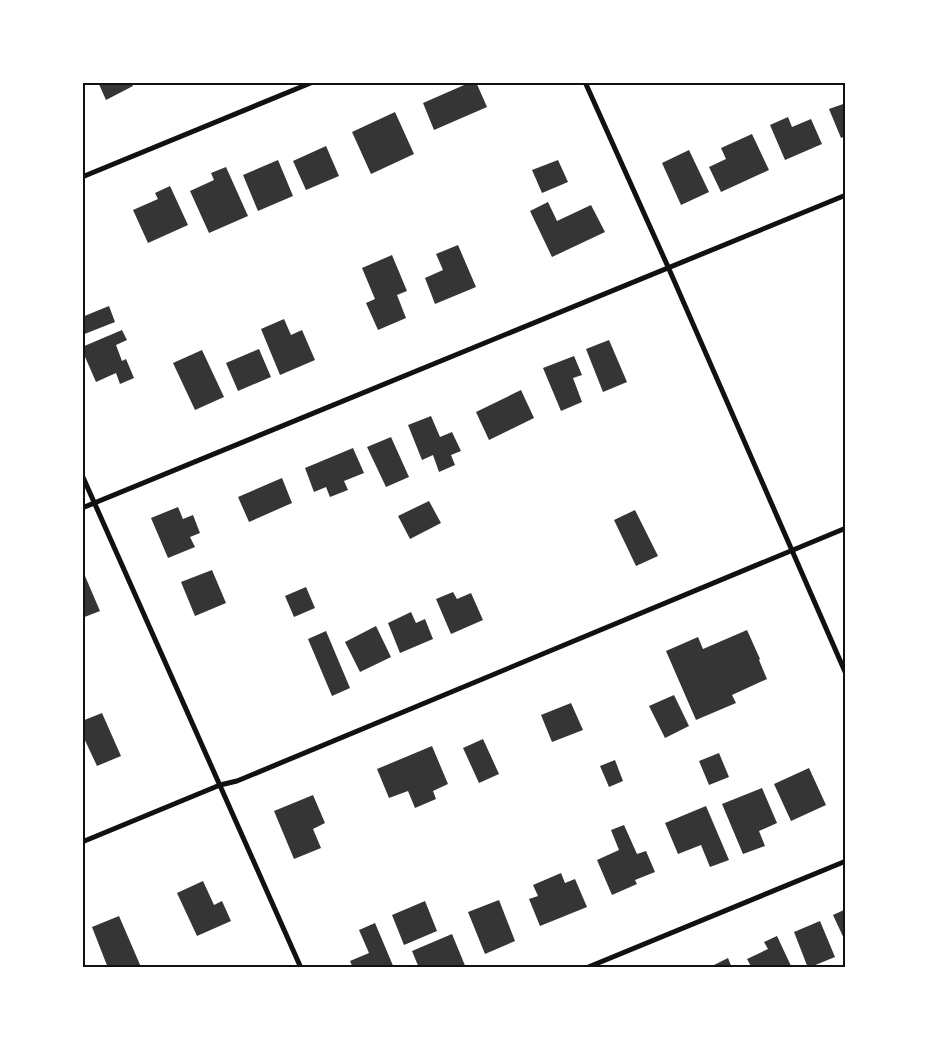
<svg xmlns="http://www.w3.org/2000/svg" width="928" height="1050" viewBox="0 0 928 1050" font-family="'Fira Sans',sans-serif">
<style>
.building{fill:#353535}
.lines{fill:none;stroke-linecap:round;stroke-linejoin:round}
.minor{stroke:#111;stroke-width:5}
.neatline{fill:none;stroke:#111;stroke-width:2}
</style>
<rect width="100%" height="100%" fill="#fff"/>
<g class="building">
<path d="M 98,82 L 131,82 L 133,86 L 106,100 Z"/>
<path d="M 471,82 L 476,82 L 487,107 L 434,130 L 423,103 Z"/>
<path d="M 846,103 L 846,136 L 841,138 L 829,109 Z"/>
<path d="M 395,112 L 414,154 L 371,174 L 352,132 Z"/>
<path d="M 788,117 L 792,127 L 811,119 L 822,144 L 785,160 L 770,125 Z"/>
<path d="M 752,134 L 769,170 L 721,192 L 709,167 L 726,159 L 721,148 Z"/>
<path d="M 326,146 L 339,176 L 306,190 L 293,161 Z"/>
<path d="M 689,150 L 709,192 L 681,205 L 662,163 Z"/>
<path d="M 278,160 L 293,196 L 258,211 L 243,175 Z"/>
<path d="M 558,160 L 568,182 L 542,193 L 532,170 Z"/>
<path d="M 226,167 L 248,216 L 209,233 L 190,191 L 214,180 L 211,173 Z"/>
<path d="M 170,186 L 188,225 L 148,243 L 133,210 L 158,199 L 155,193 Z"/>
<path d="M 548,202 L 557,221 L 591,205 L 605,232 L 552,257 L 530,211 Z"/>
<path d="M 458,245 L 476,287 L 435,304 L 425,278 L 443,270 L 436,254 Z"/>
<path d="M 392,255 L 407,291 L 397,295 L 406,318 L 378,330 L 366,303 L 375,299 L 362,268 Z"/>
<path d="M 109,306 L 115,322 L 82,335 L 82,317 Z"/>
<path d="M 284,319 L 291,335 L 302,330 L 315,360 L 280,375 L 261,329 Z"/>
<path d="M 122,330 L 127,340 L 116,345 L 122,361 L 126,359 L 134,378 L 120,384 L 116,373 L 96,382 L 82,350 L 82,347 Z"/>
<path d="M 609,340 L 627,382 L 603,392 L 586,349 Z"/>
<path d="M 259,349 L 271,377 L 238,391 L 226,363 Z"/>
<path d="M 202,350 L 224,397 L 195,410 L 173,363 Z"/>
<path d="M 574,356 L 582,375 L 573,378 L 582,402 L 561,411 L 543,368 Z"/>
<path d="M 521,390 L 534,418 L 489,440 L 476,412 Z"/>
<path d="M 431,416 L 440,437 L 452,432 L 461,451 L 451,455 L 455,465 L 439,472 L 433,455 L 422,460 L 408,425 Z"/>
<path d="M 391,437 L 409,477 L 386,487 L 367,447 Z"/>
<path d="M 353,448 L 364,473 L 344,481 L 348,490 L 330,497 L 326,487 L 314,492 L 305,468 Z"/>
<path d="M 282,478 L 292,503 L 249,522 L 238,497 Z"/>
<path d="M 429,501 L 441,523 L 410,539 L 398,516 Z"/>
<path d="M 178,507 L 183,519 L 193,515 L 200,533 L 190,537 L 195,547 L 168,558 L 151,518 Z"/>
<path d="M 635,510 L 658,556 L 636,566 L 614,520 Z"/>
<path d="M 82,569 L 100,611 L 82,618 Z"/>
<path d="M 212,570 L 226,603 L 195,616 L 181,582 Z"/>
<path d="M 306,587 L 315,608 L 294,617 L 285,596 Z"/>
<path d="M 453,592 L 457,599 L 471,593 L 483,620 L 451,634 L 436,599 Z"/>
<path d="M 411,612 L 416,623 L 425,619 L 433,639 L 400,653 L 388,623 Z"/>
<path d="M 376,626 L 391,657 L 360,672 L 345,642 Z"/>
<path d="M 747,630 L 760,659 L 759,660 L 767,679 L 732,695 L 736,703 L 696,720 L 666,651 L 698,637 L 703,649 Z"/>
<path d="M 326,631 L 350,688 L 332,696 L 308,639 Z"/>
<path d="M 674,695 L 689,726 L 665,738 L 649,706 Z"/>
<path d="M 571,703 L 583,730 L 552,742 L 541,715 Z"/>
<path d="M 102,713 L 121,756 L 97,766 L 82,734 L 82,721 Z"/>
<path d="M 483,739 L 499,774 L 479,783 L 463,748 Z"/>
<path d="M 432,746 L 448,784 L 433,791 L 436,799 L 415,808 L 408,791 L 389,798 L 377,769 Z"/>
<path d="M 719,753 L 729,777 L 709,785 L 699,761 Z"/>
<path d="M 615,760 L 623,781 L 609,787 L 600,766 Z"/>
<path d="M 809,768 L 826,805 L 791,821 L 774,784 Z"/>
<path d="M 762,788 L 777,823 L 759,831 L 765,846 L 743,854 L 722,804 Z"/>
<path d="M 313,795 L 325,823 L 313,829 L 321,848 L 294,859 L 274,811 Z"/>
<path d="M 706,806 L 729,860 L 710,867 L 701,845 L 678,854 L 665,823 Z"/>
<path d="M 624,825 L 637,854 L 646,851 L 655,872 L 635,880 L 637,884 L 612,895 L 597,860 L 619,850 L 611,830 Z"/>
<path d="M 561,873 L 565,883 L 575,879 L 587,907 L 540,926 L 529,899 L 538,896 L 533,885 Z"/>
<path d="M 203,881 L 214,905 L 222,901 L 231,921 L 197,936 L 177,893 Z"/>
<path d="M 499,900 L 515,941 L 485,954 L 468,912 Z"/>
<path d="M 425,901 L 437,931 L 404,945 L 392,915 Z"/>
<path d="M 846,909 L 846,943 L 833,915 Z"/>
<path d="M 119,916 L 141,967 L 139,968 L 108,968 L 92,927 Z"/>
<path d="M 820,921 L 835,957 L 808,968 L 794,932 Z"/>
<path d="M 375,923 L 394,968 L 353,968 L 350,961 L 369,953 L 359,930 Z"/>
<path d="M 452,934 L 466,968 L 419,968 L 412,951 Z"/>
<path d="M 777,936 L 792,968 L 752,968 L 747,959 L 768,949 L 764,942 Z"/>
<path d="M 728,958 L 732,968 L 708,968 Z"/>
</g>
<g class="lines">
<g class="minor">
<path d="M 585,82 L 669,269 L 846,674"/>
<path d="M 82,177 L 313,82"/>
<path d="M 82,475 L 301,968"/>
<path d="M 82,508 L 846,195"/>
<path d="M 82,842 L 220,785 L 237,781 L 846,528"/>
<path d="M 586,968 L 846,861"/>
</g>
</g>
<rect width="928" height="1050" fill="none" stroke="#ffffff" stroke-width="168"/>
<rect x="84" y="84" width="760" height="882" class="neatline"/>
</svg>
